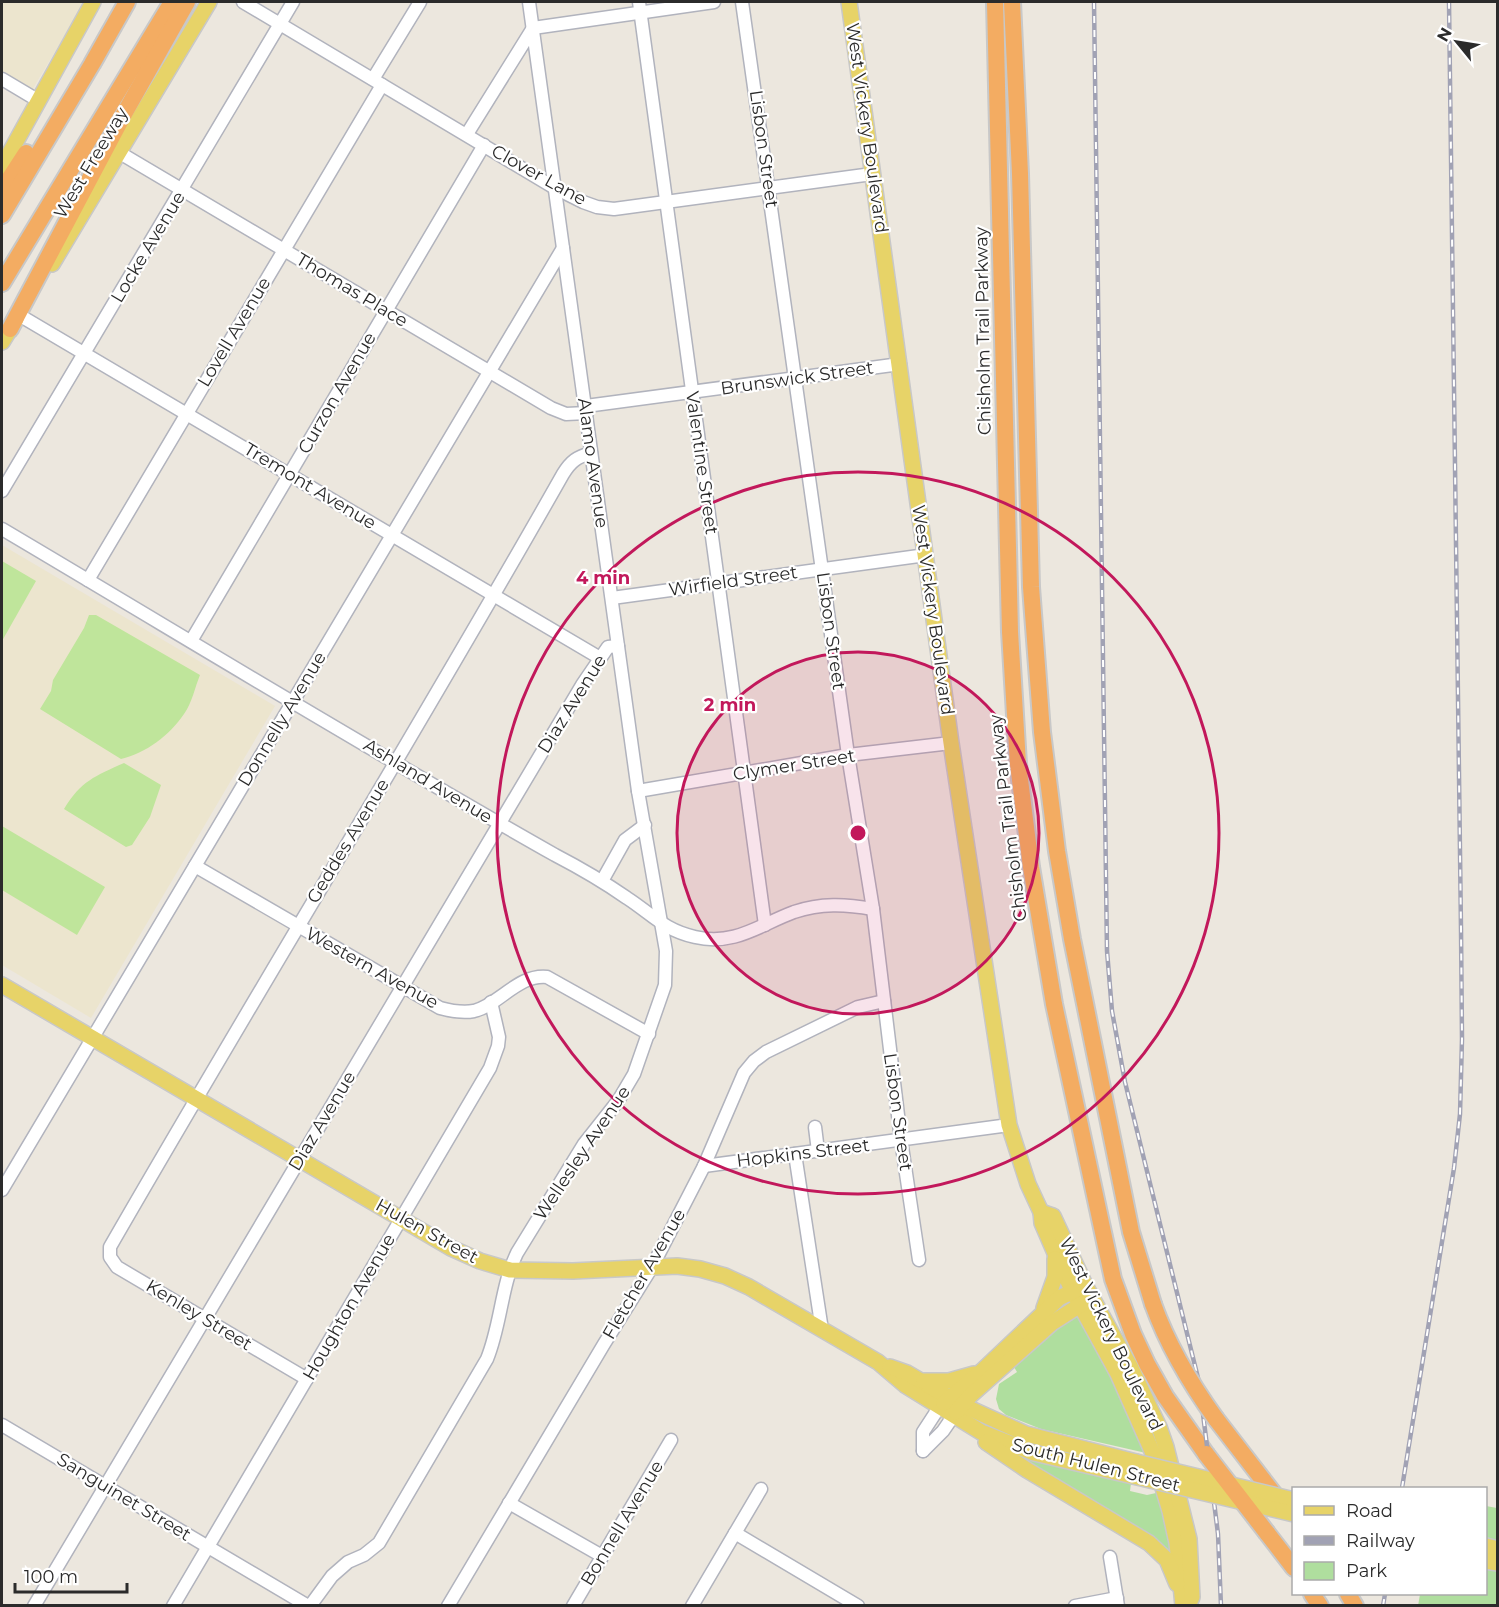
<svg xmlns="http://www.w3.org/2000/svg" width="1499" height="1607" viewBox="0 0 1499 1607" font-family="Montserrat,sans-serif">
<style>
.education{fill:#ece5ce}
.green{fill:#afde9e}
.pitch{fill:#bfe59b}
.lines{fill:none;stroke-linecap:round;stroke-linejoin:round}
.minor-casing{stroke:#b1b3bd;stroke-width:15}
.major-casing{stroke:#c8c8c8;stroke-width:18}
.highway-casing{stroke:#c8c8c8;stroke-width:20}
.minor{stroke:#fff;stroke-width:12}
.major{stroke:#e7d368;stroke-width:15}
.highway{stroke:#f3ac62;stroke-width:16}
.rail-casing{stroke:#a1a2b4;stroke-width:4.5}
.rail{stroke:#fff;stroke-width:2;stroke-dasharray:7;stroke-linecap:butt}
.major-bridge-casing{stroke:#c8c8c8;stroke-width:18;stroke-linecap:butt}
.highway-bridge-casing{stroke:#c8c8c8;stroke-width:20;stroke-linecap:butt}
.major-bridge{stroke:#e7d368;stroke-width:15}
.highway-bridge{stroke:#f3ac62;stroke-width:16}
.ring{fill:none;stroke:#c2185b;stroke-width:3}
.labels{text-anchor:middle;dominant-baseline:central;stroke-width:4.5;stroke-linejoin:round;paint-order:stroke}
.street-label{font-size:18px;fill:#2b2b2b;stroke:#fff}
.centre{fill:#c2185b;stroke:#fff;stroke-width:3}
.ring-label{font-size:18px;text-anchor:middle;font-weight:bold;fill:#c2185b;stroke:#fff;stroke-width:4.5;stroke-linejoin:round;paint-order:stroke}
</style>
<rect width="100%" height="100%" fill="#ece7de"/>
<g class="education">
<path d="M 2,2 L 85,2 L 32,90 L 2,72 Z"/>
<path d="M 2,545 L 275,706 L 91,1018 L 2,965 Z"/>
</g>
<g class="green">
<path d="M 1078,1316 L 1087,1322 L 1146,1453 L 1041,1429 L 1006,1415 L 999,1409 L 996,1399 L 999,1384 L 1017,1372 L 1014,1367 C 1030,1355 1060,1317 1078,1316 Z"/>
<path d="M 1011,1450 L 1131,1483 L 1130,1491 L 1147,1495 L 1156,1493 L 1156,1489 L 1159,1489 L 1175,1563 L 1033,1470 Z"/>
<path d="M 1486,1506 L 1497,1508 L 1497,1605 L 1418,1606 L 1420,1594 L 1486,1594 Z"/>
</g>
<g class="pitch">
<path d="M 2,561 L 36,581 L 2,641 Z"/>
<path d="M 89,615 L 96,615 L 200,675 C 195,687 192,703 184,714 C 169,736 146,753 121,759 L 40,709 L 51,691 L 53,680 L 84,628 Z"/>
<path d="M 124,763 L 161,785 L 150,817 L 132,845 L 126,847 L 64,809 C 81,781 95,776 124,763 Z"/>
<path d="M 2,826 L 105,887 L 77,935 L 2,890 Z"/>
</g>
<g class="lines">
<g class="minor-casing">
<g id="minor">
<path d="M 243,2 L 555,188 L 583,202 L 597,207 L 614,209 L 872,174"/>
<path d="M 639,2 L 765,925"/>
<path d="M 742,2 L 848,755 L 873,909 L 901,1140 L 919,1260"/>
<path d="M 2,79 L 39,101"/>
<path d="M 373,79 L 420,2"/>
<path d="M 467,134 L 533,28 L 714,2"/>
<path d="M 120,153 L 551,408 L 566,414 L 587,413"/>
<path d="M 19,315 L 600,658"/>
<path d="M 586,406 L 900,364"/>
<path d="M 2,491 L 293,2"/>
<path d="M 2,529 C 186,638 369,750 555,855 C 580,868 604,882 627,898 C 653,915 664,930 695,937 C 735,946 759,925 794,912 C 821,903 845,904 873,909"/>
<path d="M 88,580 L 382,85"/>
<path d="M 612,598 L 926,555"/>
<path d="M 191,641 L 484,145"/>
<path d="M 638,791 L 848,755 L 951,743"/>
<path d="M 195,866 L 440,1008 C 451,1011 463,1013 474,1011 C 499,1005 518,974 547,977 L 649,1034"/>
<path d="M 602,881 L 625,840 L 645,825"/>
<path d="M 815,1127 L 818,1151"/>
<path d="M 795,1154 L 822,1330"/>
<path d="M 704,1166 L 1009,1125"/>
<path d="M 2,1190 L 563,248"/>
<path d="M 307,1379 L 117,1267 L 110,1257 L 110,1247 C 259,988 416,734 563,474 C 571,461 577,457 591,453"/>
<path d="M 2,1425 L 308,1606"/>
<path d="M 923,1451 L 923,1432 L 940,1406"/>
<path d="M 923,1451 L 943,1431 L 954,1415"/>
<path d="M 509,1503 L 602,1556"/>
<path d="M 735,1533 L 858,1606"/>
<path d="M 1110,1557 L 1118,1606"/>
<path d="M 34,1606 L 582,685 L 608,647 L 618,646"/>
<path d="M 173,1606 L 490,1068 L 498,1046 L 499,1037 L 491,1002"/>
<path d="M 310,1606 L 332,1576 L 348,1562 L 364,1555 L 379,1543 L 487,1359 C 501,1325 501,1286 517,1253 L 584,1144 L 618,1101 L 634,1074 L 665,985 L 666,951 L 638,791 L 529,2"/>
<path d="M 448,1606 L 604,1344 L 652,1267 L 704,1166 L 744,1073 L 754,1061 L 766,1052 L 858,1007 L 884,1001"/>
<path d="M 573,1606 L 671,1440"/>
<path d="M 692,1606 L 761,1489"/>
<path d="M 1075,1606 L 1117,1598"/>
</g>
</g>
<g class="major-casing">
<g id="major">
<path d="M 849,2 L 951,743 L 1009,1125 L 1028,1184 L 1041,1212 L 1042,1223 L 1055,1253 L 1073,1292 L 1118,1374 L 1152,1451 L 1170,1511 L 1177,1543 L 1183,1606"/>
<path d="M 2,167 L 93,2"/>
<path d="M 52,264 L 209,2"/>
<path d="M 2,342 L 16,319"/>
<path d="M 2,985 L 451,1248 L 480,1261 L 510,1270 L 573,1271 L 677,1266 L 700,1269 L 725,1276 L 749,1287 L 878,1362 L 905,1385 L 981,1432 L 1034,1453 L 1133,1476"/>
<path d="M 1041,1212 L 1053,1216 L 1085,1285 L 1131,1368 L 1159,1427 L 1166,1447 L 1189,1539 L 1192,1597 L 1188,1606"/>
<path d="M 1044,1308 L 1055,1277 L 1055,1259"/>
<path d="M 890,1367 L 907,1373 L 962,1405 L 1026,1434 L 1136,1462"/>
<path d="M 924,1381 L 949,1381 L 974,1374"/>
<path d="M 944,1403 L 982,1371 L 1059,1298 L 1080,1288"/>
<path d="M 956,1412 L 971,1395 L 1052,1323 L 1088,1300"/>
<path d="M 986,1442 L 1027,1470 L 1149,1543 L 1167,1560 L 1177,1584"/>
<path d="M 1486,1546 L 1498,1549"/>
<path d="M 1486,1561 L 1498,1563"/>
</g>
</g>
<g class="highway-casing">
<g id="highway">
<path d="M 995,2 L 1010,632 L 1018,764 L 1031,867 L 1054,1004 L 1113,1279 L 1133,1334 L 1147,1364 L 1165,1396 L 1206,1454"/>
<path d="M 1012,2 L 1020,174 L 1031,587 L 1042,732 L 1057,851 L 1072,939 L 1131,1232 L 1153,1304"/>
<path d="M 2,190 L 26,153"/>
<path d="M 2,215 L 92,64 L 127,2"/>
<path d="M 2,283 L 172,2"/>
<path d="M 10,329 L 124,114 L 187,2"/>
<path d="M 1216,1419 L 1280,1502"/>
<path d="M 1267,1533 L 1294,1568"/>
<path d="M 1312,1594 L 1320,1606"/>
<path d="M 1348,1594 L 1355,1606"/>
</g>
</g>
<use href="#minor" class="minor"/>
<use href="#major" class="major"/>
<use href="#highway" class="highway"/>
<g class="rail-casing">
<g id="rail">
<path d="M 1094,2 L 1107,951 L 1112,1011 L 1125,1082 L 1199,1382 L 1218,1534 L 1221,1606"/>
<path d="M 1402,1488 L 1454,1168 L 1460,1114 L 1462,1039 L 1461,929 L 1449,2"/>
<path d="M 1383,1606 L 1385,1594"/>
</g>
</g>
<use href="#rail" class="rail"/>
<g class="major-bridge-casing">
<g id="major-bridge">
<path d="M 1136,1462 L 1294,1500"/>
<path d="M 1133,1476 L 1294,1514"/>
</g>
</g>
<g class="highway-bridge-casing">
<g id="highway-bridge">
<path d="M 1153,1304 C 1168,1346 1190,1383 1216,1419"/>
<path d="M 1206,1454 L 1267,1533"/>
</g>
</g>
<use href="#major-bridge" class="major-bridge"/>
<use href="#highway-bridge" class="highway-bridge"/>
</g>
<circle cx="858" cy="833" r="181" fill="#c2185b" fill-opacity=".12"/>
<g class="ring">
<circle cx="858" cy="833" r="181"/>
<circle cx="858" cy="833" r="361"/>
</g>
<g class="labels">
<g class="street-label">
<text transform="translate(867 128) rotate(82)">West Vickery Boulevard</text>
<text transform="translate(764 149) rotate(82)">Lisbon Street</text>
<text transform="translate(91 163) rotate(-59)">West Freeway</text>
<text transform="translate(539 175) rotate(29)">Clover Lane</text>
<text transform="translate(148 247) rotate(-59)">Locke Avenue</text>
<text transform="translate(352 290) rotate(31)">Thomas Place</text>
<text transform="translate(983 331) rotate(-91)">Chisholm Trail Parkway</text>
<text transform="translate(234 332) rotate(-59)">Lovell Avenue</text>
<text transform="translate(797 378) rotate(-8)">Brunswick Street</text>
<text transform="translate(337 393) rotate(-60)">Curzon Avenue</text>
<text transform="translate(593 463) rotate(82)">Alamo Avenue</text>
<text transform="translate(702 463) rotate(82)">Valentine Street</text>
<text transform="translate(310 486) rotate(31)">Tremont Avenue</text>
<text transform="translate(733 581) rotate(-8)">Wirfield Street</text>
<text transform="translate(933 610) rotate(82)">West Vickery Boulevard</text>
<text transform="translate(831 631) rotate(82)">Lisbon Street</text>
<text transform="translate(572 704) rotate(-58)">Diaz Avenue</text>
<text transform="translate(282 719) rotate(-59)">Donnelly Avenue</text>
<text transform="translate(794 765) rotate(-9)">Clymer Street</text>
<text transform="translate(428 781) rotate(31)">Ashland Avenue</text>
<text transform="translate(1008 818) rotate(-97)">Chisholm Trail Parkway</text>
<text transform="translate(348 841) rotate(-59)">Geddes Avenue</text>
<text transform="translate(372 968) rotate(29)">Western Avenue</text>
<text transform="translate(898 1112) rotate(82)">Lisbon Street</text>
<text transform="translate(322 1121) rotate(-59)">Diaz Avenue</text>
<text transform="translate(582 1153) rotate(-56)">Wellesley Avenue</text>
<text transform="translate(803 1153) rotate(-7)">Hopkins Street</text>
<text transform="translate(427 1231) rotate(29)">Hulen Street</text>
<text transform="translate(644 1274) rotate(-60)">Fletcher Avenue</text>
<text transform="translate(349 1307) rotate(-60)">Houghton Avenue</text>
<text transform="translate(199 1315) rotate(31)">Kenley Street</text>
<text transform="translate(1111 1334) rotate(64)">West Vickery Boulevard</text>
<text transform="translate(1096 1465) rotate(14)">South Hulen Street</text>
<text transform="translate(124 1497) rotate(31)">Sanguinet Street</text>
<text transform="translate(622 1523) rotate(-59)">Bonnell Avenue</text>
</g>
</g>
<circle cx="858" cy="833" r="9" class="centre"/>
<g class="ring-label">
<text x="603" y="584">4 min</text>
<text x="730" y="711">2 min</text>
</g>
<rect width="1499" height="1607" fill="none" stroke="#2b2b2b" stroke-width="6"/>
<rect x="1292" y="1487" width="195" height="108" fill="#ffffff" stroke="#aaaaaa" stroke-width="1.5"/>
<rect x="1304" y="1506" width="30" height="9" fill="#e7d368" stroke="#aaaaaa" stroke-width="1.5"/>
<text x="1346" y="1517" font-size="18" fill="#2b2b2b">Road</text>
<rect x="1304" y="1536" width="30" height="9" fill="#a1a2b4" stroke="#aaaaaa" stroke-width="1.5"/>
<text x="1346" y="1547" font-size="18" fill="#2b2b2b">Railway</text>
<rect x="1304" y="1562" width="30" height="18" fill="#afde9e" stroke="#aaaaaa" stroke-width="1.5"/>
<text x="1346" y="1577" font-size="18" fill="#2b2b2b">Park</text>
<g transform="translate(1457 42) rotate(300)" stroke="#ffffff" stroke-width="4.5" paint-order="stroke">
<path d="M0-4.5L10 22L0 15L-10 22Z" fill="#2b2b2b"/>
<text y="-9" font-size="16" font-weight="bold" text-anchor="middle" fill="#2b2b2b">N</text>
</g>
<path d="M15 1583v9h112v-9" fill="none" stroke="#2b2b2b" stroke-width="3"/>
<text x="24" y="1583" font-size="18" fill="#2b2b2b" stroke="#ffffff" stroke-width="4.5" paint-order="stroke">100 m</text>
</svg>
